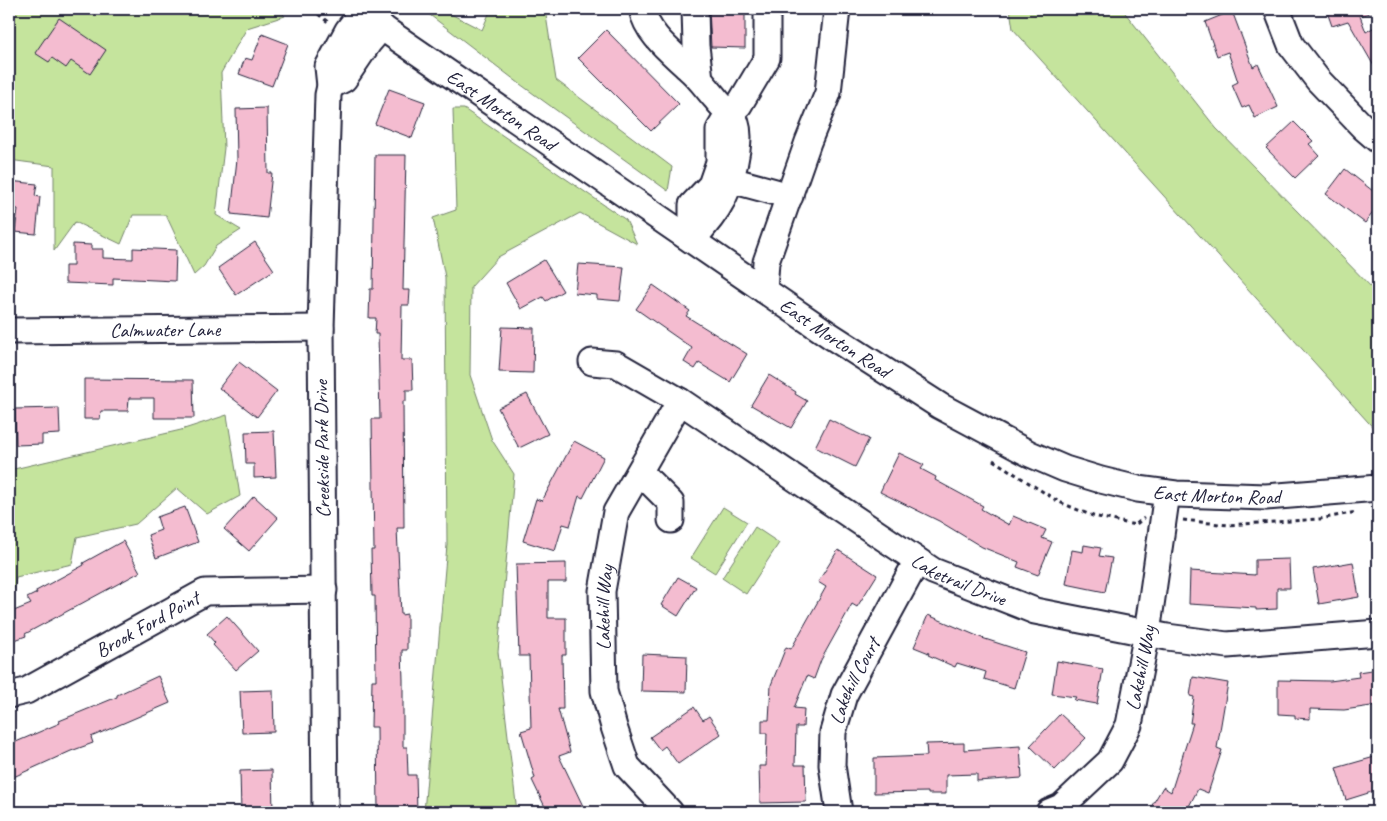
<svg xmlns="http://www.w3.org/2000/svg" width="1387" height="821" viewBox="0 0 1387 821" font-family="Caveat,sans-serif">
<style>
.green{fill:#c5e49d;stroke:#74836c}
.building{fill:#f4bcd0;stroke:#22223b}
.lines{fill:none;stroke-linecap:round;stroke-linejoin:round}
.minor-casing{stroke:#22223b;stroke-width:29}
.path{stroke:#22223b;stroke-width:3;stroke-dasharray:4 4;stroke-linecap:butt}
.minor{stroke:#fff;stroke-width:25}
.labels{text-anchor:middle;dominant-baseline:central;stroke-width:4.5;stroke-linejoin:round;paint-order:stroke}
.street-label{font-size:20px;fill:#22223b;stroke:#fff}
</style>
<rect width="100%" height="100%" fill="#fff"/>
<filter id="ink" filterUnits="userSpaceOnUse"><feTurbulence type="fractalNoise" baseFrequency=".02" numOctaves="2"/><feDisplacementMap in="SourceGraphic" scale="10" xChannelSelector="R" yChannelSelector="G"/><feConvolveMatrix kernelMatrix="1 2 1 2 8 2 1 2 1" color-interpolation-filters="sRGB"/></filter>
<g filter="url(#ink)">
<g class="green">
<path d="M 9,9 L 278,9 L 285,16 L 247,28 L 221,73 L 224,148 L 216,215 L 241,230 L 216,246 L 204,266 L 194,275 L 166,215 L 133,215 L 121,244 L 75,222 L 54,251 L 54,166 L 9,160 Z"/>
<path d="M 422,9 L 441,9 L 482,30 L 491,9 L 545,9 L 556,80 L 672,167 L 668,191 L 520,84 Z"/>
<path d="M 1010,9 L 1122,9 L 1216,128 L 1378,294 L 1378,433 L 1013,29 Z"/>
<path d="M 453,109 L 464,109 L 626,220 L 637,244 L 580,213 L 498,257 L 471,287 L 470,375 L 492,440 L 514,474 L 498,652 L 517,812 L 424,812 L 447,545 L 445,277 L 433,218 L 456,210 Z"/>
<path d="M 227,415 L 240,496 L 207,514 L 177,488 L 136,524 L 77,537 L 72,564 L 16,577 L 13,597 L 9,599 L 9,427 L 14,469 L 181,430 Z"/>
<path d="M 723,507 L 747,522 L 715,573 L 691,558 Z"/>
<path d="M 755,527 L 779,543 L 746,594 L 722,578 Z"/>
</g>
<g class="building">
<path d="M 709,9 L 745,9 L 745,48 L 711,47 Z"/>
<path d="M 1326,9 L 1375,9 L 1375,11 L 1360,16 L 1366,32 L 1378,25 L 1378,73 L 1348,21 L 1332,26 Z"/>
<path d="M 1232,11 L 1253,67 L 1258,64 L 1278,107 L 1255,118 L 1249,105 L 1242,108 L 1232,85 L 1238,82 L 1228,52 L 1217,56 L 1205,22 Z"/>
<path d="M 59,18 L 106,50 L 90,74 L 71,61 L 66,68 L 52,58 L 49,62 L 35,53 Z"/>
<path d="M 606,30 L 679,104 L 651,131 L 578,58 Z"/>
<path d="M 262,34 L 288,44 L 272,86 L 239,74 L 245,58 L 252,60 Z"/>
<path d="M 389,89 L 425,102 L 412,138 L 375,124 Z"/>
<path d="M 267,108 L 268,173 L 272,173 L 267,218 L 231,214 L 237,159 L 236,109 Z"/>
<path d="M 1294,122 L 1313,141 L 1309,144 L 1319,155 L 1295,178 L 1266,148 Z"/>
<path d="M 375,155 L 406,155 L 403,290 L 410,290 L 409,305 L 402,305 L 401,360 L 412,360 L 413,390 L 406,390 L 406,401 L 403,401 L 404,528 L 397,528 L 401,615 L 407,614 L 407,650 L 402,650 L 403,680 L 403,747 L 407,747 L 408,775 L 416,775 L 417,812 L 378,812 L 377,727 L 371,727 L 372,680 L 376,680 L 375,596 L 372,596 L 371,550 L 374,550 L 372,419 L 380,419 L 378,334 L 375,334 L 376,318 L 369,318 L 370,289 L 373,289 Z"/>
<path d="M 1345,169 L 1378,195 L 1378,206 L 1365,223 L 1326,194 Z"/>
<path d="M 9,181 L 37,184 L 35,196 L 40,197 L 36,234 L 15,232 L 18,209 L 9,208 Z"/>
<path d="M 255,242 L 274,270 L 236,295 L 218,268 Z"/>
<path d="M 73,244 L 91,245 L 91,249 L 103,249 L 103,258 L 133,259 L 133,248 L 176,250 L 175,281 L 113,278 L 113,285 L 65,283 L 65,266 L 73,266 Z"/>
<path d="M 544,260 L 563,291 L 546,301 L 543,297 L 521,309 L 506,283 Z"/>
<path d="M 578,264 L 624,267 L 620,301 L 597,299 L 597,295 L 575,293 Z"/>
<path d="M 653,285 L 690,311 L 686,316 L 747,354 L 730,382 L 699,363 L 695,369 L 684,362 L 692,348 L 636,309 Z"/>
<path d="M 502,327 L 534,328 L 533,373 L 499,372 Z"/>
<path d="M 239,362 L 277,391 L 257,417 L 219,388 Z"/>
<path d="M 769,375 L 796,392 L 795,394 L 807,401 L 791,428 L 751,405 Z"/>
<path d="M 84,379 L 193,380 L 194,418 L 154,418 L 154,398 L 129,398 L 128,411 L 101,411 L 100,419 L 84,419 Z"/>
<path d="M 527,394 L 548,434 L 519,448 L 498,408 Z"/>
<path d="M 59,408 L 60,434 L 42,435 L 42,444 L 16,445 L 15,409 Z"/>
<path d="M 829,419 L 869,439 L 855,467 L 815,447 Z"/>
<path d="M 274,431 L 276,477 L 254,478 L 254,464 L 246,464 L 245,432 Z"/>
<path d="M 574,441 L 604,457 L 583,498 L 579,496 L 570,526 L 563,524 L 555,551 L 523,541 L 536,499 L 542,501 Z"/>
<path d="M 899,453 L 924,465 L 921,469 L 936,477 L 935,480 L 983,506 L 981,509 L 1009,525 L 1013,516 L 1046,530 L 1042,538 L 1052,542 L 1038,575 L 1017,567 L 1019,562 L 982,547 L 939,521 L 880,492 Z"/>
<path d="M 254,496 L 278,518 L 249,551 L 224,529 Z"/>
<path d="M 185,507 L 198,542 L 156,558 L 148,535 L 161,530 L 157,517 Z"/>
<path d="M 123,541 L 140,572 L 25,634 L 26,636 L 9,642 L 9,613 L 31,604 L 27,598 L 37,593 L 36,591 L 84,565 L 83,563 Z"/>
<path d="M 1084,545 L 1101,548 L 1099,556 L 1112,558 L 1105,592 L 1066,584 L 1072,550 L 1083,552 Z"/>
<path d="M 838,550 L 877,575 L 857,607 L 852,604 L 821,660 L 814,679 L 807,676 L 794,708 L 804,709 L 803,727 L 796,727 L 795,765 L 805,765 L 806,802 L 760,803 L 759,766 L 766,766 L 767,733 L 762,733 L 762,720 L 769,720 L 771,685 L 786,647 L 791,649 L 826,587 L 818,582 Z"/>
<path d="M 1289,559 L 1290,588 L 1277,588 L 1277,609 L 1256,610 L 1256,608 L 1189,604 L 1190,571 L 1255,575 L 1255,560 Z"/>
<path d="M 1353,562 L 1359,597 L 1319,604 L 1313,569 Z"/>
<path d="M 566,563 L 566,582 L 548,582 L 548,618 L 566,618 L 566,655 L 562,655 L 563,709 L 558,709 L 570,752 L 559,756 L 583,806 L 570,812 L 551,812 L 549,807 L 546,809 L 532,780 L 535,778 L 521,731 L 531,728 L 529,656 L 519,656 L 516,564 Z"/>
<path d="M 678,577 L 696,587 L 678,616 L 661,605 Z"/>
<path d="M 928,615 L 982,638 L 1025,652 L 1014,688 L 984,679 L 986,672 L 957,663 L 955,667 L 928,655 L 929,653 L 914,647 Z"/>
<path d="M 227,616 L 258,651 L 236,670 L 213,645 L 215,643 L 207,634 Z"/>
<path d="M 642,654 L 687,656 L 686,692 L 641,691 Z"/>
<path d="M 1057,661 L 1103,669 L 1097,704 L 1074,700 L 1076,697 L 1052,694 Z"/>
<path d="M 1378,669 L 1378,705 L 1344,710 L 1310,709 L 1310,719 L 1295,718 L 1295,715 L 1278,714 L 1278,680 L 1330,681 L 1359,677 L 1358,672 Z"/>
<path d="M 158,676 L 170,703 L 91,737 L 93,743 L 71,751 L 9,779 L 9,745 L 60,723 L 59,721 L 117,697 L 117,695 Z"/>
<path d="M 1193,677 L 1228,683 L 1217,748 L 1222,750 L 1208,793 L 1198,789 L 1186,812 L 1148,812 L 1163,787 L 1171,792 L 1193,723 L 1190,723 L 1194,697 L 1190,696 Z"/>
<path d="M 273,690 L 274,732 L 242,733 L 240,691 Z"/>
<path d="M 694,707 L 703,720 L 709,716 L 721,734 L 678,764 L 665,746 L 660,750 L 650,737 Z"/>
<path d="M 1060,714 L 1086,738 L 1055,770 L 1030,746 Z"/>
<path d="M 964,743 L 964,750 L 1020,746 L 1022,778 L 977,781 L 977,774 L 946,775 L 946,794 L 928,794 L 928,792 L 874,793 L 874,758 L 927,756 L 926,744 Z"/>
<path d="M 1378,756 L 1378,790 L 1346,800 L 1336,768 Z"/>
<path d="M 272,770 L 273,812 L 241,812 L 240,771 Z"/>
</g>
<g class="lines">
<g class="minor-casing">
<g id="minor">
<path id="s1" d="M 355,9 L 831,336 L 940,406 L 1030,454 L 1065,469 L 1101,480 L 1138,489 L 1176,494 L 1266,497 L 1378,488"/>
<path d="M 642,9 C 647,34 670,51 688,68 C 699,77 707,89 716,99 C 722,107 731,114 736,123 C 739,132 738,141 737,150 C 731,191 720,210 692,240"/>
<path d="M 695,9 L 696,46 L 700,79"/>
<path d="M 1277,9 L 1291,45 L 1318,80 L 1364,128 L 1378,140"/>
<path d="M 330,86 L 344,79 L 369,42 L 382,27"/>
<path d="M 716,176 L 790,196"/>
<path d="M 692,240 L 692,205 L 711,185 L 719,162 L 719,130 L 729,113 L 739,105 L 767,58 L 767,9"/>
<path d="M 764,290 L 766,262 L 808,142 L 828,93 L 837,9"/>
<path id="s2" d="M 9,331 L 321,328"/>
<path id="s3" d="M 592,362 L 616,364 L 680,401 L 933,571 L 1035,611 L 1167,637 L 1227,645 L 1378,633"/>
<path d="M 640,472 L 671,503 L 671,520"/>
<path id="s4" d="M 9,695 L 26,691 L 205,592 L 324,590"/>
<path d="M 325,812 L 321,328 L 328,95 L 330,86 L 328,67 L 348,30 L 361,13"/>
<path id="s5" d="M 670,812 L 627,766 L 614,727 L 604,691 L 602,591 L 616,512 L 680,401"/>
<path id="s6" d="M 839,812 L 832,765 L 833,732 L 844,695 L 917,561"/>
<path id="s7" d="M 1049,812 L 1061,807 L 1110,761 L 1129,725 L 1147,633 L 1167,493"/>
</g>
</g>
<g class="path">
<path d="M 312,9 L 329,23"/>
<path d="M 993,460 L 1059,502 L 1093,516 L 1135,525 L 1144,518"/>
<path d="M 1183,520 L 1228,525 L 1320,519 L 1356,512"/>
</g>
<use href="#minor" class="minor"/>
</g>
</g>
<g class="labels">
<g class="street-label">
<text stroke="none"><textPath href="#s1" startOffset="178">East Morton Road</textPath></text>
<text stroke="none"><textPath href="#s2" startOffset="156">Calmwater Lane</textPath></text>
<text stroke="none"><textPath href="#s1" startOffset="582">East Morton Road</textPath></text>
<text transform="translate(322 449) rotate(-91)">Creekside Park Drive</text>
<text stroke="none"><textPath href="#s1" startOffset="1002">East Morton Road</textPath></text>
<text stroke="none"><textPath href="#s3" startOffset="430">Laketrail Drive</textPath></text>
<text stroke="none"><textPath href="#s5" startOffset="225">Lakehill Way</textPath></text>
<text stroke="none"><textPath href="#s4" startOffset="156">Brook Ford Point</textPath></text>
<text stroke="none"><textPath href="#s7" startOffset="179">Lakehill Way</textPath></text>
<text stroke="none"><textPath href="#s6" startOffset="136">Lakehill Court</textPath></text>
</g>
</g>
<rect width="1387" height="821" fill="none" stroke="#fff" stroke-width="30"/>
<rect x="15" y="15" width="1357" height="791" fill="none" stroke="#22223b" stroke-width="2" filter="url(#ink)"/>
</svg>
